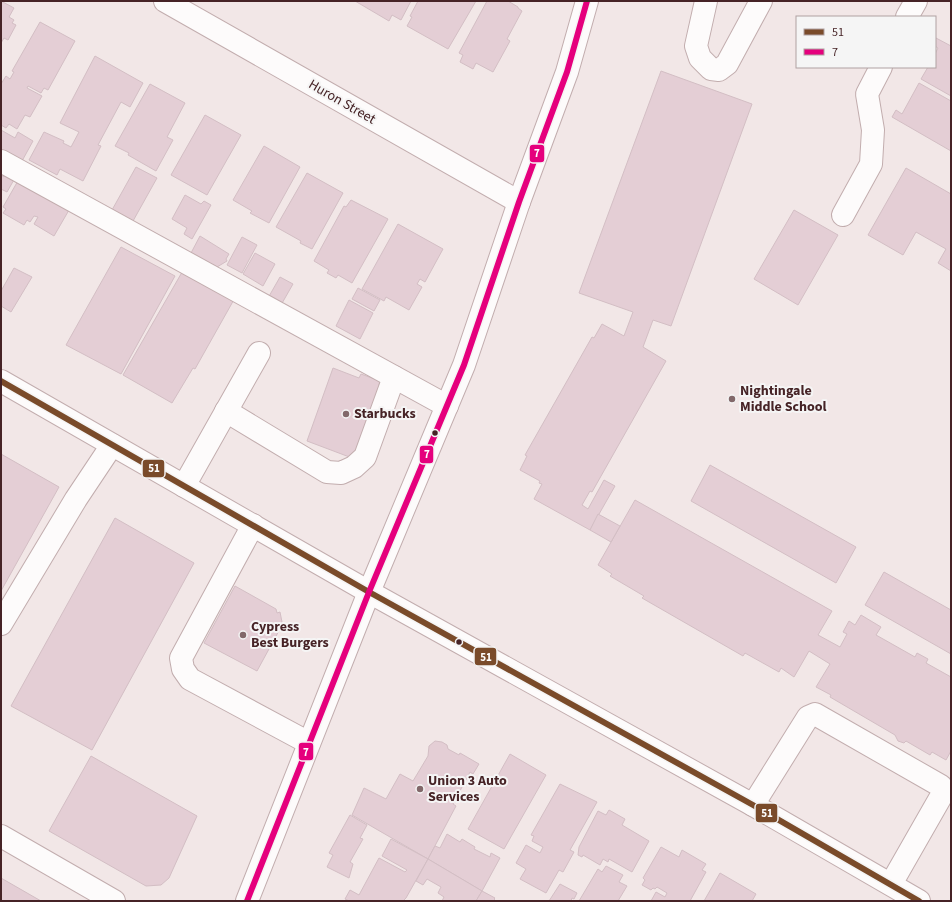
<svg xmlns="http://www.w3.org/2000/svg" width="952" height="902" viewBox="0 0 952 902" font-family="'Source Sans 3',sans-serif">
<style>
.building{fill:#e4ced5;stroke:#d3bec4}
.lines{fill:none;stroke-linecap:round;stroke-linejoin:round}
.minor-casing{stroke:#c2adae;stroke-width:24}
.major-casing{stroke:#c2adae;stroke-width:24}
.minor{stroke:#fdfbfb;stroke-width:22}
.major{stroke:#fdfbfb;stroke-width:22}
.bus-1-casing{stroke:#f5f5f5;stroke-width:9}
.bus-2-casing{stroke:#f5f5f5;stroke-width:9}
.bus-1{stroke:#7a4b2a;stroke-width:6}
.bus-2{stroke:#e5007d;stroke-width:6}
.poi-dot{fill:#82686a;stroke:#f5f5f5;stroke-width:1.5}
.bus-dot{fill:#462326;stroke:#f5f5f5;stroke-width:1.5}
.labels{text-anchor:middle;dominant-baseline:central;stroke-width:4;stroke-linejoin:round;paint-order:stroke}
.street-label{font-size:14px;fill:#462326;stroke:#f5f5f5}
.poi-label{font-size:14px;font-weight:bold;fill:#462326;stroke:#f5f5f5;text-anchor:start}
.line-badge{stroke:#f5f5f5;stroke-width:1.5}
.badge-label{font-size:11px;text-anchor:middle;font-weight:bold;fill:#fff}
</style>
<rect width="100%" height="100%" fill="#f2e7e7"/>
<g class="building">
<path d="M 1,1 L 14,8 L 9,17 L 14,20 L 12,23 L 16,25 L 8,40 L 4,38 L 1,43 Z"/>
<path d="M 355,1 L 411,1 L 401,20 L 392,15 L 389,21 Z"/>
<path d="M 418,1 L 476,1 L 448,49 L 407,26 L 412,17 L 410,16 Z"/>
<path d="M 487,1 L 508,1 L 518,7 L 518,8 L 522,11 L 507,39 L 510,41 L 493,72 L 476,63 L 473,69 L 460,62 L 463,55 L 459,53 Z"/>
<path d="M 40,22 L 75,41 L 48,90 L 44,88 L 41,93 L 28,86 L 27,88 L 42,96 L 30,117 L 25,115 L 17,129 L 9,124 L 6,128 L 1,125 L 1,84 L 6,76 L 10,79 L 14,72 L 12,71 Z"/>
<path d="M 936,38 L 951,46 L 951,96 L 921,79 L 928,67 L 935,67 L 935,54 L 938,48 L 935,46 L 935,40 Z"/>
<path d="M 95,56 L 143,83 L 130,107 L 121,102 L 98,145 L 101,146 L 83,181 L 60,169 L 57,175 L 29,160 L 44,132 L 64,141 L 63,143 L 71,147 L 79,132 L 60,123 Z"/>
<path d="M 661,71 L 752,104 L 671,326 L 653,320 L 643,347 L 666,361 L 592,492 L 590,491 L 582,505 L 588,509 L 604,480 L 615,486 L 590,530 L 534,499 L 542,484 L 539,483 L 540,481 L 520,470 L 527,456 L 525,455 L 592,337 L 594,338 L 602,324 L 624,336 L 633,312 L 579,293 Z"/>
<path d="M 919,83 L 951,101 L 951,151 L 892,117 L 896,110 L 902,114 Z"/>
<path d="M 150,84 L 185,103 L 167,137 L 173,140 L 156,171 L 128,155 L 129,153 L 115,146 Z"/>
<path d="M 205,115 L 241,135 L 207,195 L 171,175 Z"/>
<path d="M 1,130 L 15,138 L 18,132 L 33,141 L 22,161 L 1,149 Z"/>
<path d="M 264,146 L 300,167 L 269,223 L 250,213 L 252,211 L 233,200 Z"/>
<path d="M 136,167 L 157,178 L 133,221 L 112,210 Z"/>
<path d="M 906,168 L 951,194 L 951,271 L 938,263 L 946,249 L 916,232 L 903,255 L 868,235 Z"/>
<path d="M 307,173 L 343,193 L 312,249 L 300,243 L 301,241 L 276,227 Z"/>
<path d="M 5,174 L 15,178 L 7,192 L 1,189 L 1,175 L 4,177 Z"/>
<path d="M 19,179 L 69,210 L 54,236 L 34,224 L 38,217 L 34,216 L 30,222 L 27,220 L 24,225 L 3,213 L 6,209 L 3,207 Z"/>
<path d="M 185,195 L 201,204 L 204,201 L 211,205 L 192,239 L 184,234 L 187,228 L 172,219 Z"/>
<path d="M 351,200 L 388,219 L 352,283 L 338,275 L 336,278 L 327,273 L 329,270 L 314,261 L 344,206 L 346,207 Z"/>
<path d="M 794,210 L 838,235 L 798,305 L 754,279 Z"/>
<path d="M 398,224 L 443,249 L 425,282 L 420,279 L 417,284 L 422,287 L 409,310 L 386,297 L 384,301 L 362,289 Z"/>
<path d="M 200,236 L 229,254 L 226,259 L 227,261 L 217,267 L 191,253 Z"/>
<path d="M 242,237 L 257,245 L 242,273 L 227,265 Z"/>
<path d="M 121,247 L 175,276 L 121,374 L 66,345 Z"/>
<path d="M 255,253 L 275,264 L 263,286 L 243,274 Z"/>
<path d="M 185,267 L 236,296 L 195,369 L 193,368 L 172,403 L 123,375 Z"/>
<path d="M 14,268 L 32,277 L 11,312 L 1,306 L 1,291 Z"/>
<path d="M 280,277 L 293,284 L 281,305 L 268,298 Z"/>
<path d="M 358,288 L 380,300 L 374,311 L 352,299 Z"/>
<path d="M 349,300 L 373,313 L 360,339 L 336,326 Z"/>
<path d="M 333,368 L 359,378 L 361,374 L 380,381 L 379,385 L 385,388 L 360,461 L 307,441 Z"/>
<path d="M 1,454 L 59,487 L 1,591 Z"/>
<path d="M 710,465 L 856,547 L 836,583 L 691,501 Z"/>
<path d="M 635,500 L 832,611 L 818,635 L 840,647 L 847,634 L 843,632 L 849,621 L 855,625 L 861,615 L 881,627 L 876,635 L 915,657 L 917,653 L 928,659 L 926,663 L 951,677 L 951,751 L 946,760 L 932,752 L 930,755 L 906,741 L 904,743 L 898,741 L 895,735 L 830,697 L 831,695 L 816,687 L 830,664 L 809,651 L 794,677 L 781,668 L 779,672 L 745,653 L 743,656 L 642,598 L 644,596 L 610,576 L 612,574 L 598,565 Z"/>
<path d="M 598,514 L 620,526 L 611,542 L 590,530 Z"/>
<path d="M 115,518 L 194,563 L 92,750 L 11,706 Z"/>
<path d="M 884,572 L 951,610 L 951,654 L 865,605 Z"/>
<path d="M 235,586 L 276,609 L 277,613 L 280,612 L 282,622 L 280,623 L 281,627 L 257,671 L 204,643 Z"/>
<path d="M 435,741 L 442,742 L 447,745 L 448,749 L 459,755 L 460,753 L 479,764 L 473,774 L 470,772 L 453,804 L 456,806 L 428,859 L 352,815 L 364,788 L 386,799 L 400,774 L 413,781 L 428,756 L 429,746 Z"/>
<path d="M 510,754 L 546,775 L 504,849 L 468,829 Z"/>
<path d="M 91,756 L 197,816 L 169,878 L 161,885 L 146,886 L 49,831 Z"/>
<path d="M 560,784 L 597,802 L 570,850 L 574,852 L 563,872 L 559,870 L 546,893 L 520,879 L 526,869 L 516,863 L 526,845 L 540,853 L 543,847 L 532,841 L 534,836 L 531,835 Z"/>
<path d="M 609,810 L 625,819 L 622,825 L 649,841 L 632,872 L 609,859 L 608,862 L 603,859 L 600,865 L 583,855 L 582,857 L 578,855 L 579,847 L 598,811 L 606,815 Z"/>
<path d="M 350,815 L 367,825 L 360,838 L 363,839 L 350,862 L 353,864 L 349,878 L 327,867 L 333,855 L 329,853 Z"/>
<path d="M 447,834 L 460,842 L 462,839 L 475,847 L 474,849 L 490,857 L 491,853 L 500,858 L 482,891 L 428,859 L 435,846 L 440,848 Z"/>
<path d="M 391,839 L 428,859 L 406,898 L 403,901 L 349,901 L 345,899 L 350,890 L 359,895 L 379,858 L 405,872 L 407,870 L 382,856 Z"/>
<path d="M 661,847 L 679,857 L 682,850 L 706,864 L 702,870 L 706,872 L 690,901 L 651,901 L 656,892 L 665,897 L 667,893 L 657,887 L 655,889 L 653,888 L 651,890 L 642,885 L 645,880 L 643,878 Z"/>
<path d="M 428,859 L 482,891 L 476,901 L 442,901 L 444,897 L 438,893 L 441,887 L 427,879 L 423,885 L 416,881 Z"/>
<path d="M 606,866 L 623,875 L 619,882 L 627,886 L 618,901 L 579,901 L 598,869 L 602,872 Z"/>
<path d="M 720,873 L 756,894 L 752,901 L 704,901 Z"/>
<path d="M 1,878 L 41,901 L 1,901 Z"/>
<path d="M 560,884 L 577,893 L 574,899 L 572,898 L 571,901 L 549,901 Z"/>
<path d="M 482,891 L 495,898 L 494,899 L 496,901 L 476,901 Z"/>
</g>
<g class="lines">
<g class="minor-casing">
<g id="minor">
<path d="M 165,1 L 519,202"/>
<path d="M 706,1 L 696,46 L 700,58 L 711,69 L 719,70 L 727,64 L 761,1"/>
<path d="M 907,17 L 916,1"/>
<path d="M 1,161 L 447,406"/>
<path d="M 843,215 L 871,164 L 873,130 L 867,94 L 881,67"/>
<path d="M 226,411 L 327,472 L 341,473 L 354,467 L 365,457 L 394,377"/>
<path d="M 184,486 L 259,353"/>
<path d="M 253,525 L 181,658 L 183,669 L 190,679 L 309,743"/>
<path d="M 1,624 L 76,499 L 112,445"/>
<path d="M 753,805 L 808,717 L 815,714 L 941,786 L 943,793 L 891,884"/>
<path d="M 1,836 L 114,901"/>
<path d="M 247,901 L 369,592 L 464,365 L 519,202 L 567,72 L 587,1"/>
</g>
</g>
<g class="major-casing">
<path id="major" d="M 1,381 L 369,592 L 753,805 L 919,901"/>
</g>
<use href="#minor" class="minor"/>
<use href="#major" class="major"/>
<g class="bus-1-casing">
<path id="bus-1" d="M 1,381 L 369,592 L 753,805 L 919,901"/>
</g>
<g class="bus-2-casing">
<path id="bus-2" d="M 247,901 L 369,592 L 464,365 L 519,202 L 567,72 L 587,1"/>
</g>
<use href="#bus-1" class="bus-1"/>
<use href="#bus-2" class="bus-2"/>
</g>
<g class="poi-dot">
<circle cx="732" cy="399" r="4"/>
<circle cx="346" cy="414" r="4"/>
<circle cx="243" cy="635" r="4"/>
<circle cx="420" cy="789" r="4"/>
</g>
<g class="bus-dot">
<circle cx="435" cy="433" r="3.5"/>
<circle cx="459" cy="642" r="3.5"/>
</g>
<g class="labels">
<g class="street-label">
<text transform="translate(342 102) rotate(30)">Huron Street</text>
</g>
<g class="poi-label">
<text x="740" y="391">Nightingale<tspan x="740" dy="16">Middle School</tspan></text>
<text x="354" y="414">Starbucks</text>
<text x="251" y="627">Cypress<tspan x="251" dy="16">Best Burgers</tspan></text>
<text x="428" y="781">Union 3 Auto<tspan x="428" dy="16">Services</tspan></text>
</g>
</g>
<g class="line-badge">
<rect x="529" y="144" width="16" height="19" rx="4" fill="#e5007d"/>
<rect x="419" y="445" width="15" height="19" rx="4" fill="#e5007d"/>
<rect x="142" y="459" width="23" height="19" rx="4" fill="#7a4b2a"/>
<rect x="474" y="647" width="23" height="19" rx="4" fill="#7a4b2a"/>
<rect x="298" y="742" width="16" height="19" rx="4" fill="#e5007d"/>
<rect x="755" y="803" width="23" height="20" rx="4" fill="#7a4b2a"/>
</g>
<g class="badge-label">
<text x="537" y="157">7</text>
<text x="427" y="458">7</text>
<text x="154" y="472">51</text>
<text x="486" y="661">51</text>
<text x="306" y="756">7</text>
<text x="767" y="817">51</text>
</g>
<rect width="952" height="902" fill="none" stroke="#462326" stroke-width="4"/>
<rect x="796" y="16" width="140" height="52" fill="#f5f5f5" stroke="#afa1a2"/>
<rect x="804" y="29" width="20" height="6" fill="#7a4b2a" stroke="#afa1a2"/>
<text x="832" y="36" font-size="12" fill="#462326">51</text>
<rect x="804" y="49" width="20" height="6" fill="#e5007d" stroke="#afa1a2"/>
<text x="832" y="56" font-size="12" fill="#462326">7</text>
</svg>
